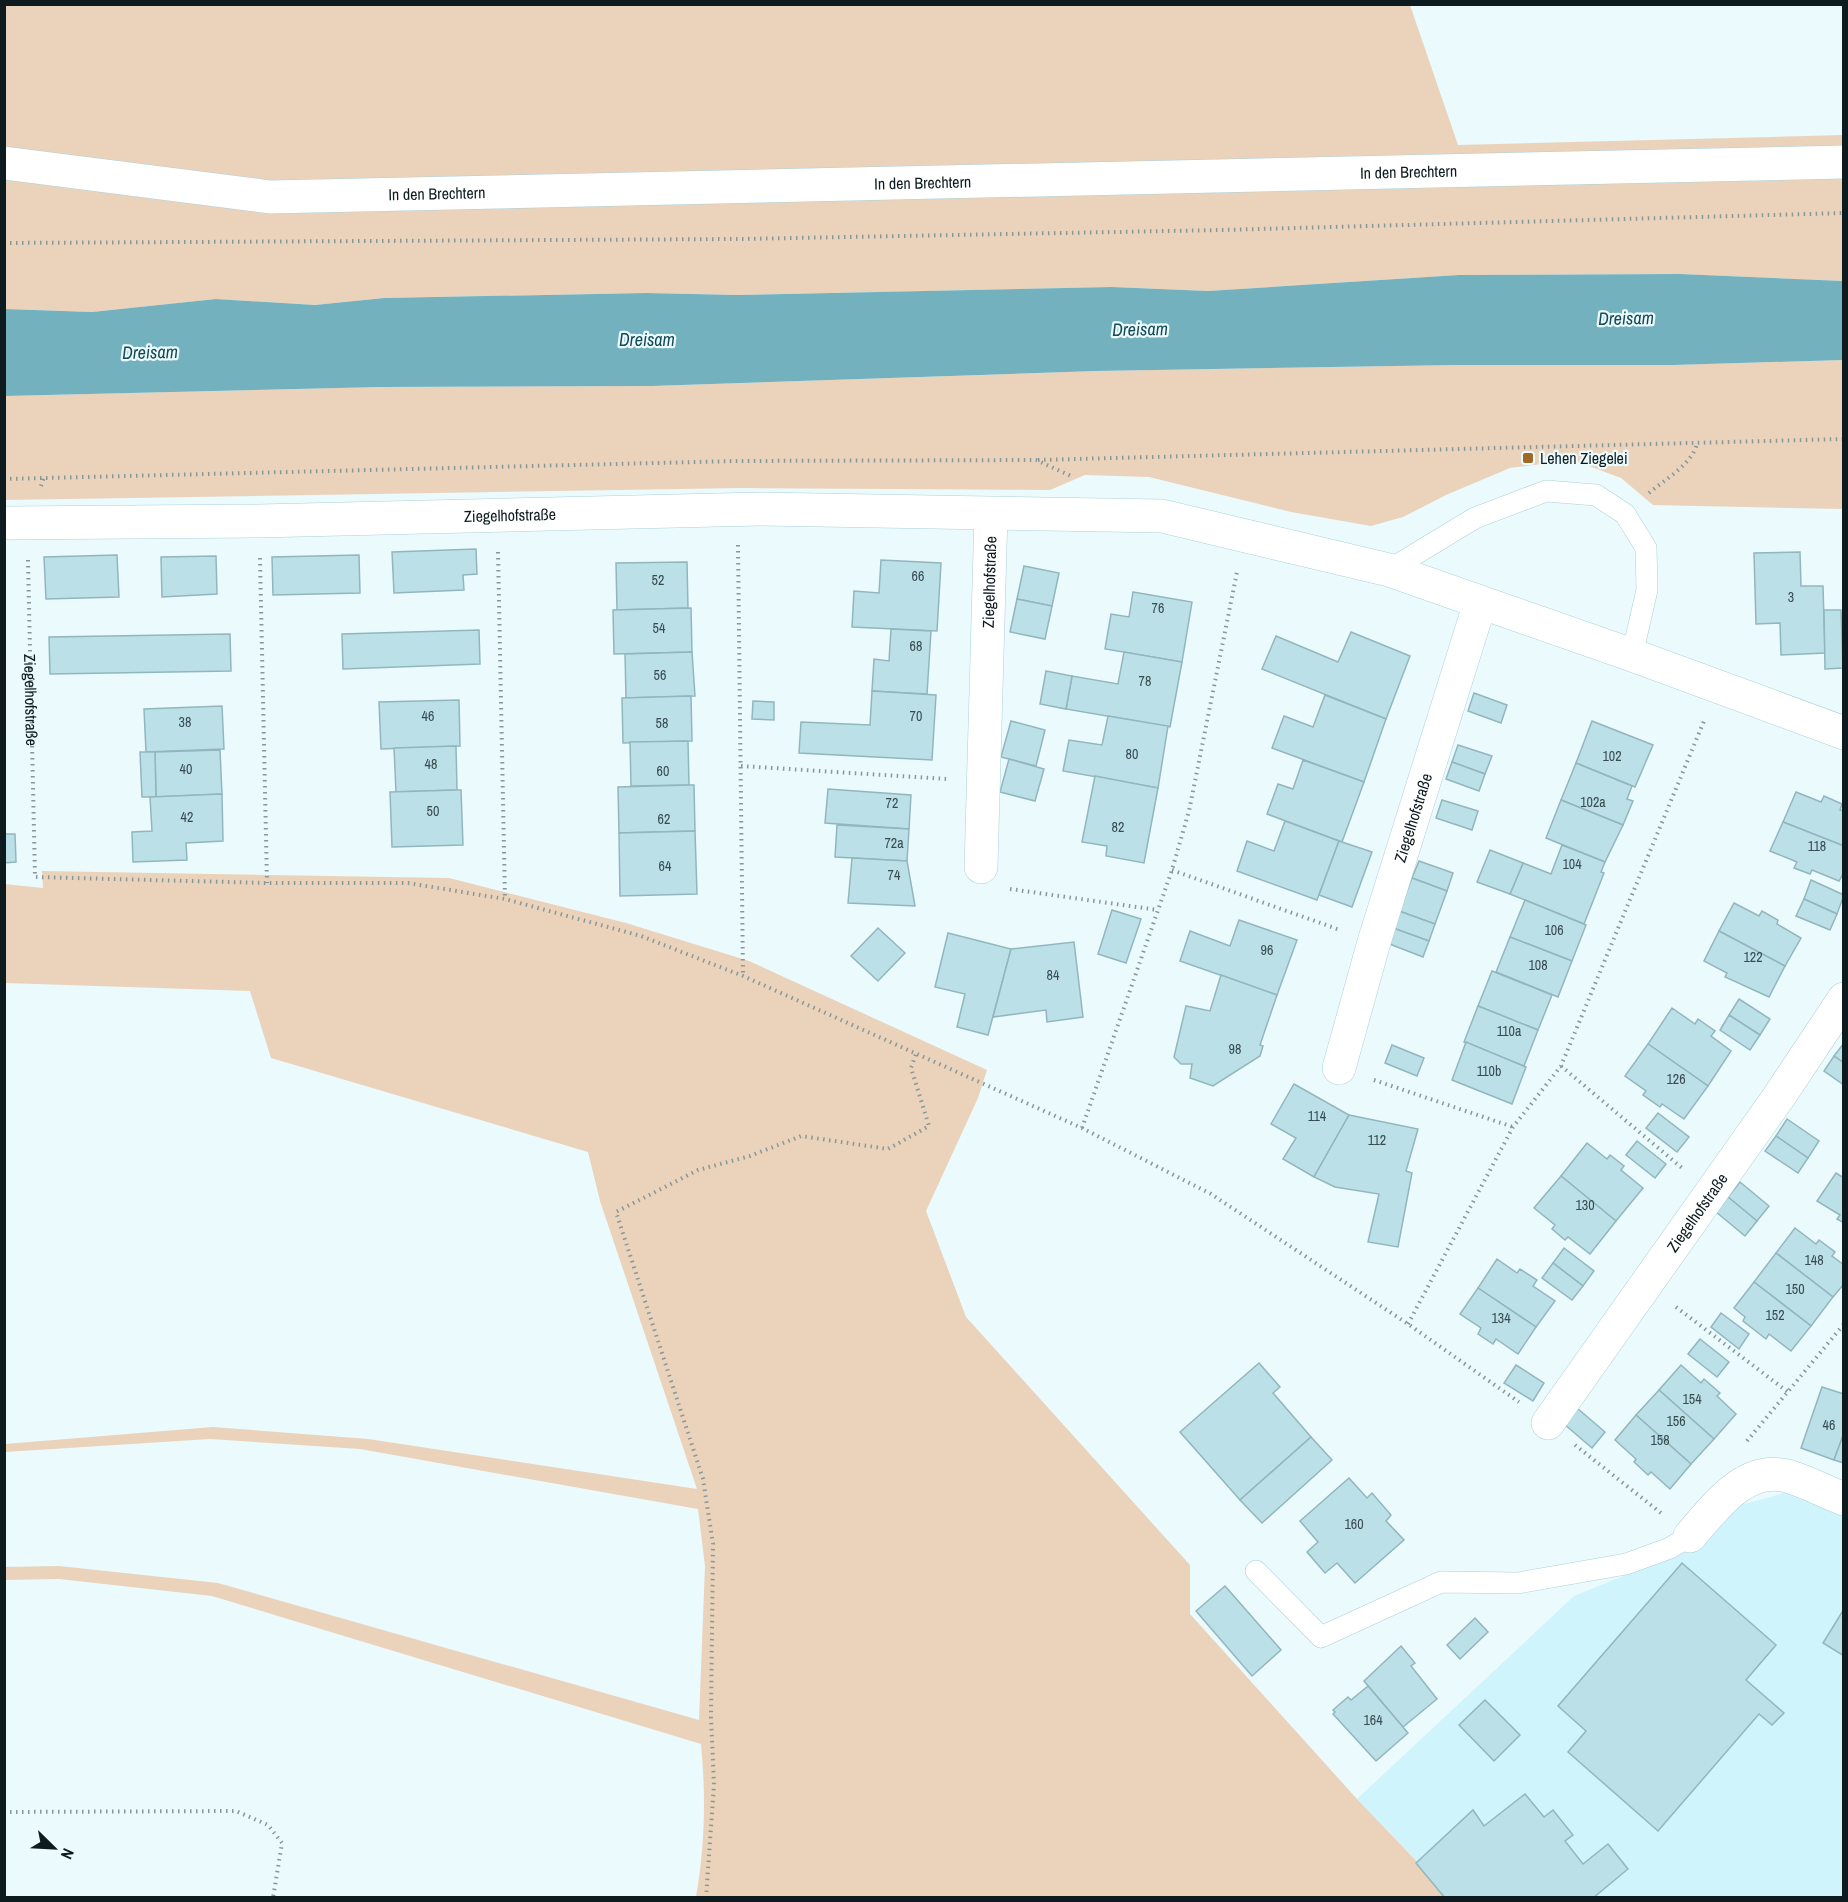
<svg xmlns="http://www.w3.org/2000/svg" width="1848" height="1902" viewBox="0 0 1848 1902" font-family="'Archivo Narrow',sans-serif">
<style>
.built{fill:#cff4fc}
.green{fill:#ead3ba}
.water{fill:#73b1be}
.building{fill:#bbe0e8;stroke:#92b6be;stroke-width:1.5}
.lines{fill:none;stroke-linecap:round;stroke-linejoin:round}
.service-casing{stroke:#acd1d9;stroke-width:22}
.minor-casing{stroke:#acd1d9;stroke-width:34}
.path{stroke:#88979a;stroke-width:4;stroke-dasharray:1.5 4.5;stroke-linecap:butt}
.service{stroke:#fff;stroke-width:21}
.minor{stroke:#fff;stroke-width:33}
.poi-dot{fill:#9f6a23;stroke:#ebfafd;stroke-width:2}
.labels{text-anchor:middle;dominant-baseline:central;stroke-width:4.5;stroke-linejoin:round;paint-order:stroke}
.number-label{font-size:14px;fill:#384c50}
.street-label{font-size:16px;fill:#0d1b1e;stroke:#ebfafd}
.poi-label{font-size:16px;fill:#0d1b1e;stroke:#ebfafd;text-anchor:start}
.water-label{font-size:18px;font-style:italic;fill:#144a55;stroke:#ebfafd}
</style>
<rect width="100%" height="100%" fill="#ebfafd"/>
<path class="built" d="M 1788,1492 L 1843,1515 L 1843,1897 L 1452,1897 L 1357,1799 L 1574,1596 L 1702,1544 L 1730,1508 Z"/>
<g class="green">
<path d="M 5,5 L 1410,5 L 1458,145 L 1843,135 L 1843,281 L 1680,274 L 1459,275 L 1208,291 L 1112,287 L 737,295 L 646,293 L 384,298 L 315,305 L 216,299 L 92,312 L 5,309 Z"/>
<path d="M 1843,360 L 1843,509 L 1653,505 L 1621,478 L 1581,463 L 1557,462 L 1510,468 L 1446,495 L 1403,517 L 1371,526 L 1291,512 L 1149,477 L 1085,475 L 1050,490 L 741,488 L 5,500 L 4,396 L 381,387 L 652,386 L 1096,371 L 1457,365 L 1674,365 Z"/>
<path d="M 42,871 L 449,878 L 626,923 L 749,961 L 987,1070 L 978,1098 L 926,1211 L 966,1317 L 1190,1565 L 1190,1614 L 1357,1799 L 1451,1897 L 696,1897 C 705,1846 706,1796 701,1744 L 212,1596 L 59,1579 L 5,1580 L 5,1567 L 59,1566 L 218,1583 L 699,1720 L 705,1566 L 698,1509 L 360,1449 L 210,1439 L 5,1452 L 5,1444 L 213,1427 L 368,1439 L 697,1489 L 600,1201 L 588,1152 L 271,1058 L 250,991 L 5,983 L 4,884 L 43,888 Z"/>
</g>
<path class="water" d="M 1680,274 L 1843,281 L 1843,360 L 1674,365 L 1457,365 L 1096,371 L 652,386 L 381,387 L 5,396 L 5,309 L 92,312 L 216,299 L 315,305 L 384,298 L 646,293 L 737,295 L 1112,287 L 1208,291 L 1459,275 Z"/>
<g class="building">
<path d="M 476,549 L 477,574 L 463,575 L 464,590 L 394,593 L 392,552 Z"/>
<path d="M 1800,552 L 1801,586 L 1823,586 L 1825,653 L 1781,655 L 1780,623 L 1756,624 L 1754,553 Z"/>
<path d="M 117,555 L 119,597 L 46,599 L 44,557 Z"/>
<path d="M 359,555 L 360,593 L 273,595 L 272,557 Z"/>
<path d="M 216,556 L 217,594 L 162,597 L 161,557 Z"/>
<path d="M 881,560 L 941,563 L 937,631 L 852,627 L 854,591 L 879,593 Z"/>
<path d="M 687,562 L 688,608 L 617,610 L 616,563 Z"/>
<path d="M 1024,566 L 1059,573 L 1052,606 L 1017,599 Z"/>
<path d="M 1133,592 L 1192,602 L 1182,662 L 1105,649 L 1111,614 L 1129,617 Z"/>
<path d="M 1017,599 L 1052,606 L 1045,639 L 1010,632 Z"/>
<path d="M 691,608 L 692,652 L 614,654 L 613,610 Z"/>
<path d="M 1824,610 L 1841,610 L 1843,668 L 1825,669 Z"/>
<path d="M 891,629 L 931,631 L 927,694 L 872,691 L 874,659 L 889,661 Z"/>
<path d="M 479,630 L 480,664 L 343,669 L 342,634 Z"/>
<path d="M 1351,632 L 1410,656 L 1386,719 L 1262,669 L 1276,636 L 1338,662 Z"/>
<path d="M 230,634 L 231,671 L 50,674 L 49,637 Z"/>
<path d="M 692,652 L 695,696 L 626,698 L 625,654 Z"/>
<path d="M 1124,652 L 1182,662 L 1170,727 L 1066,709 L 1072,676 L 1118,684 Z"/>
<path d="M 1046,671 L 1072,676 L 1066,709 L 1040,704 Z"/>
<path d="M 872,691 L 936,695 L 932,760 L 799,753 L 801,722 L 870,725 Z"/>
<path d="M 1474,693 L 1507,705 L 1501,723 L 1468,711 Z"/>
<path d="M 1325,695 L 1386,719 L 1364,782 L 1272,748 L 1284,716 L 1313,727 Z"/>
<path d="M 691,696 L 692,741 L 623,743 L 622,698 Z"/>
<path d="M 459,700 L 460,746 L 381,749 L 379,702 Z"/>
<path d="M 753,701 L 774,702 L 774,720 L 752,719 Z"/>
<path d="M 222,706 L 224,749 L 146,752 L 144,709 Z"/>
<path d="M 1108,716 L 1168,726 L 1158,788 L 1063,771 L 1069,740 L 1102,745 Z"/>
<path d="M 1011,721 L 1045,730 L 1036,766 L 1001,757 Z"/>
<path d="M 1592,721 L 1653,745 L 1635,787 L 1576,763 Z"/>
<path d="M 688,741 L 689,785 L 631,786 L 630,742 Z"/>
<path d="M 1458,745 L 1492,756 L 1485,774 L 1452,762 Z"/>
<path d="M 456,746 L 457,790 L 396,792 L 394,748 Z"/>
<path d="M 220,750 L 222,794 L 156,797 L 155,752 Z"/>
<path d="M 140,752 L 155,752 L 156,797 L 142,797 Z"/>
<path d="M 1009,759 L 1044,769 L 1035,801 L 1000,792 Z"/>
<path d="M 1303,760 L 1364,782 L 1342,842 L 1267,814 L 1278,784 L 1293,789 Z"/>
<path d="M 1452,762 L 1485,774 L 1479,791 L 1446,779 Z"/>
<path d="M 1576,763 L 1632,786 L 1627,799 L 1633,801 L 1623,825 L 1561,800 Z"/>
<path d="M 1095,776 L 1158,788 L 1144,863 L 1106,856 L 1107,846 L 1082,842 Z"/>
<path d="M 689,785 L 694,785 L 695,831 L 619,833 L 618,787 Z"/>
<path d="M 828,789 L 911,795 L 909,829 L 825,823 Z"/>
<path d="M 457,790 L 461,790 L 463,845 L 392,847 L 390,792 Z"/>
<path d="M 1796,792 L 1821,802 L 1824,796 L 1842,804 L 1840,810 L 1844,811 L 1844,846 L 1783,822 Z"/>
<path d="M 222,794 L 223,841 L 186,843 L 187,860 L 133,862 L 132,832 L 152,831 L 150,797 Z"/>
<path d="M 1442,800 L 1478,811 L 1472,830 L 1436,818 Z"/>
<path d="M 1561,800 L 1623,825 L 1605,862 L 1546,838 Z"/>
<path d="M 1285,821 L 1339,841 L 1317,900 L 1237,871 L 1247,841 L 1274,851 Z"/>
<path d="M 1783,822 L 1844,846 L 1844,872 L 1839,881 L 1812,870 L 1810,874 L 1794,868 L 1797,862 L 1770,851 Z"/>
<path d="M 837,825 L 909,829 L 907,861 L 835,857 Z"/>
<path d="M 695,831 L 697,894 L 620,896 L 619,833 Z"/>
<path d="M 4,834 L 15,834 L 16,862 L 4,863 Z"/>
<path d="M 1339,841 L 1372,852 L 1352,907 L 1319,895 Z"/>
<path d="M 1562,845 L 1605,862 L 1601,872 L 1604,873 L 1584,924 L 1510,894 L 1523,863 L 1551,874 Z"/>
<path d="M 1490,850 L 1523,863 L 1510,894 L 1477,882 Z"/>
<path d="M 852,858 L 907,861 L 915,906 L 848,903 Z"/>
<path d="M 1419,861 L 1453,873 L 1447,891 L 1412,878 Z"/>
<path d="M 1412,878 L 1447,891 L 1435,924 L 1399,911 Z"/>
<path d="M 1811,880 L 1844,895 L 1837,914 L 1804,899 Z"/>
<path d="M 1804,899 L 1837,914 L 1830,930 L 1796,916 Z"/>
<path d="M 1525,900 L 1586,925 L 1572,961 L 1510,937 Z"/>
<path d="M 1734,903 L 1759,916 L 1762,911 L 1778,920 L 1777,924 L 1801,938 L 1785,966 L 1719,931 Z"/>
<path d="M 1112,910 L 1141,919 L 1126,963 L 1098,954 Z"/>
<path d="M 1399,911 L 1435,924 L 1429,941 L 1393,928 Z"/>
<path d="M 1239,920 L 1297,940 L 1277,995 L 1180,961 L 1190,931 L 1230,946 Z"/>
<path d="M 878,928 L 905,953 L 878,981 L 851,956 Z"/>
<path d="M 1393,928 L 1429,941 L 1423,957 L 1387,943 Z"/>
<path d="M 1719,931 L 1785,966 L 1769,997 L 1725,977 L 1727,973 L 1704,961 Z"/>
<path d="M 948,933 L 1011,949 L 988,1035 L 957,1027 L 965,994 L 935,987 Z"/>
<path d="M 1510,937 L 1572,961 L 1558,997 L 1496,972 Z"/>
<path d="M 1074,942 L 1083,1017 L 1047,1022 L 1046,1010 L 993,1017 L 1011,949 Z"/>
<path d="M 1492,971 L 1552,995 L 1538,1030 L 1478,1006 Z"/>
<path d="M 1221,975 L 1277,995 L 1260,1045 L 1263,1046 L 1260,1056 L 1213,1086 L 1190,1078 L 1192,1064 L 1181,1064 L 1174,1057 L 1186,1006 L 1210,1011 Z"/>
<path d="M 1739,999 L 1770,1019 L 1760,1035 L 1729,1015 Z"/>
<path d="M 1478,1006 L 1538,1030 L 1524,1066 L 1464,1042 Z"/>
<path d="M 1672,1008 L 1695,1024 L 1698,1019 L 1715,1031 L 1711,1036 L 1731,1051 L 1708,1086 L 1648,1044 Z"/>
<path d="M 1729,1015 L 1760,1035 L 1750,1050 L 1720,1030 Z"/>
<path d="M 1466,1042 L 1526,1067 L 1512,1104 L 1452,1080 Z"/>
<path d="M 1844,1043 L 1844,1063 L 1834,1056 Z"/>
<path d="M 1648,1044 L 1708,1086 L 1684,1119 L 1662,1104 L 1660,1107 L 1643,1095 L 1646,1091 L 1625,1076 Z"/>
<path d="M 1392,1045 L 1424,1058 L 1417,1076 L 1385,1063 Z"/>
<path d="M 1834,1056 L 1844,1063 L 1844,1085 L 1824,1071 Z"/>
<path d="M 1294,1084 L 1349,1115 L 1314,1177 L 1283,1159 L 1296,1138 L 1271,1124 Z"/>
<path d="M 1658,1113 L 1689,1137 L 1677,1152 L 1646,1128 Z"/>
<path d="M 1349,1115 L 1418,1129 L 1406,1171 L 1412,1173 L 1398,1247 L 1368,1242 L 1379,1194 L 1335,1187 L 1314,1177 Z"/>
<path d="M 1787,1119 L 1819,1141 L 1808,1158 L 1776,1136 Z"/>
<path d="M 1776,1136 L 1808,1158 L 1798,1173 L 1765,1151 Z"/>
<path d="M 1637,1141 L 1666,1164 L 1655,1178 L 1626,1155 Z"/>
<path d="M 1587,1143 L 1607,1159 L 1610,1155 L 1624,1166 L 1621,1170 L 1643,1188 L 1616,1221 L 1561,1176 Z"/>
<path d="M 1836,1173 L 1844,1178 L 1844,1223 L 1837,1219 L 1840,1215 L 1817,1201 Z"/>
<path d="M 1561,1176 L 1616,1221 L 1590,1254 L 1568,1237 L 1565,1240 L 1552,1229 L 1555,1225 L 1534,1208 Z"/>
<path d="M 1740,1182 L 1769,1206 L 1757,1221 L 1728,1197 Z"/>
<path d="M 1728,1197 L 1757,1221 L 1745,1236 L 1716,1212 Z"/>
<path d="M 1795,1228 L 1816,1244 L 1819,1240 L 1835,1252 L 1832,1256 L 1844,1265 L 1844,1284 L 1833,1297 L 1776,1253 Z"/>
<path d="M 1564,1248 L 1594,1271 L 1583,1286 L 1553,1263 Z"/>
<path d="M 1776,1253 L 1833,1297 L 1811,1326 L 1754,1282 Z"/>
<path d="M 1497,1259 L 1517,1273 L 1520,1269 L 1537,1280 L 1533,1286 L 1555,1301 L 1536,1327 L 1478,1288 Z"/>
<path d="M 1553,1263 L 1583,1286 L 1572,1300 L 1542,1278 Z"/>
<path d="M 1754,1282 L 1811,1326 L 1791,1351 L 1769,1334 L 1766,1339 L 1743,1321 L 1745,1317 L 1734,1308 Z"/>
<path d="M 1478,1288 L 1536,1327 L 1518,1354 L 1496,1339 L 1493,1344 L 1478,1334 L 1481,1328 L 1460,1314 Z"/>
<path d="M 1721,1313 L 1749,1334 L 1739,1349 L 1711,1327 Z"/>
<path d="M 1700,1339 L 1729,1362 L 1717,1377 L 1688,1354 Z"/>
<path d="M 1259,1363 L 1280,1387 L 1273,1393 L 1311,1437 L 1240,1500 L 1180,1432 Z"/>
<path d="M 1516,1365 L 1544,1383 L 1533,1401 L 1504,1383 Z"/>
<path d="M 1681,1365 L 1701,1383 L 1704,1379 L 1720,1393 L 1717,1396 L 1736,1414 L 1714,1439 L 1659,1390 Z"/>
<path d="M 1822,1387 L 1844,1394 L 1844,1433 L 1834,1460 L 1801,1448 Z"/>
<path d="M 1659,1390 L 1714,1439 L 1691,1464 L 1636,1415 Z"/>
<path d="M 1577,1408 L 1605,1432 L 1592,1448 L 1564,1424 Z"/>
<path d="M 1636,1415 L 1691,1464 L 1670,1489 L 1651,1472 L 1648,1475 L 1634,1462 L 1636,1459 L 1615,1440 Z"/>
<path d="M 1844,1433 L 1844,1463 L 1834,1460 Z"/>
<path d="M 1311,1437 L 1332,1460 L 1262,1523 L 1240,1500 Z"/>
<path d="M 1349,1478 L 1367,1498 L 1372,1493 L 1391,1515 L 1386,1521 L 1404,1540 L 1355,1583 L 1337,1563 L 1325,1573 L 1307,1552 L 1318,1542 L 1300,1521 Z"/>
<path d="M 1682,1563 L 1776,1645 L 1746,1680 L 1784,1713 L 1772,1725 L 1759,1714 L 1658,1831 L 1568,1752 L 1586,1731 L 1558,1706 Z"/>
<path d="M 1225,1586 L 1281,1650 L 1252,1676 L 1196,1611 Z"/>
<path d="M 1844,1609 L 1844,1656 L 1823,1643 Z"/>
<path d="M 1475,1618 L 1488,1632 L 1460,1659 L 1447,1645 Z"/>
<path d="M 1401,1646 L 1415,1663 L 1411,1666 L 1437,1699 L 1403,1727 L 1364,1681 Z"/>
<path d="M 1368,1686 L 1408,1733 L 1376,1761 L 1333,1714 L 1335,1712 L 1333,1710 L 1348,1697 L 1351,1700 Z"/>
<path d="M 1485,1700 L 1520,1735 L 1494,1761 L 1459,1725 Z"/>
<path d="M 1525,1794 L 1544,1817 L 1553,1810 L 1573,1835 L 1565,1841 L 1583,1864 L 1608,1844 L 1628,1869 L 1593,1898 L 1445,1898 L 1416,1863 L 1473,1810 L 1484,1826 Z"/>
</g>
<g class="lines">
<g class="service-casing">
<g id="service">
<path d="M 1389,570 L 1475,518 L 1546,491 L 1596,495 L 1625,514 L 1646,548 L 1647,590 L 1632,655"/>
<path d="M 1256,1571 L 1321,1637 L 1441,1582 L 1518,1583 L 1626,1564 L 1670,1548 L 1690,1536"/>
</g>
</g>
<g class="minor-casing">
<g id="minor">
<path id="s2" d="M 4,163 L 270,197 L 1844,162"/>
<path id="s3" d="M 4,523 L 259,521 L 760,509 L 1162,516 L 1389,570 L 1632,655 L 1844,733"/>
<path id="s4" d="M 981,867 L 991,514"/>
<path id="s5" d="M 1339,1068 L 1374,942 L 1480,603"/>
<path id="s6" d="M 1548,1423 L 1778,1098 L 1844,999"/>
<path d="M 1690,1536 C 1714,1509 1744,1465 1787,1476 C 1806,1481 1825,1492 1844,1499"/>
</g>
</g>
<g class="path">
<path d="M 4,243 L 740,239 L 1222,230 L 1844,213"/>
<path d="M 1038,460 L 1844,439"/>
<path d="M 4,479 L 736,461 L 1036,460 L 1071,476"/>
<path d="M 41,486 L 44,477"/>
<path d="M 1649,493 C 1664,480 1693,464 1697,443"/>
<path d="M 738,545 L 743,976"/>
<path d="M 498,552 L 505,899"/>
<path d="M 260,558 L 267,883"/>
<path id="s1" d="M 28,560 L 35,877 L 267,883 L 408,883 L 505,899 L 641,936 L 743,976 L 1082,1128 L 1211,1194 L 1408,1324 L 1519,1402"/>
<path d="M 741,766 L 947,779"/>
<path d="M 1172,870 L 1340,930"/>
<path d="M 1010,889 L 1158,910"/>
<path d="M 1561,1066 L 1682,1168"/>
<path d="M 1374,1080 L 1513,1127"/>
<path d="M 1082,1128 L 1172,870 L 1189,811 L 1237,572"/>
<path d="M 1676,1307 L 1788,1392"/>
<path d="M 1408,1324 L 1513,1127 L 1561,1066 L 1704,721"/>
<path d="M 1747,1441 L 1844,1324"/>
<path d="M 1575,1445 L 1661,1513"/>
<path d="M 4,1812 L 236,1811 L 268,1825 L 282,1843 L 273,1898"/>
<path d="M 706,1898 L 714,1785 L 711,1717 L 713,1544 L 703,1479 L 616,1212 L 698,1170 L 750,1156 L 801,1136 L 888,1149 L 929,1126 L 911,1068 L 916,1054"/>
</g>
<use href="#service" class="service"/>
<use href="#minor" class="minor"/>
</g>
<rect class="poi-dot" x="1522" y="452" width="12" height="12" rx="3"/>
<g class="labels">
<g class="number-label">
<text x="918" y="576">66</text>
<text x="658" y="580">52</text>
<text x="1791" y="597">3</text>
<text x="1158" y="608">76</text>
<text x="659" y="628">54</text>
<text x="916" y="646">68</text>
<text x="660" y="675">56</text>
<text x="1145" y="681">78</text>
<text x="428" y="716">46</text>
<text x="916" y="716">70</text>
<text x="185" y="722">38</text>
<text x="662" y="723">58</text>
<text x="1132" y="754">80</text>
<text x="1612" y="756">102</text>
<text x="431" y="764">48</text>
<text x="186" y="769">40</text>
<text x="663" y="771">60</text>
<text x="1593" y="802">102a</text>
<text x="892" y="803">72</text>
<text x="433" y="811">50</text>
<text x="187" y="817">42</text>
<text x="664" y="819">62</text>
<text x="1118" y="827">82</text>
<text x="894" y="843">72a</text>
<text x="1817" y="846">118</text>
<text x="1572" y="864">104</text>
<text x="665" y="866">64</text>
<text x="894" y="875">74</text>
<text x="1554" y="930">106</text>
<text x="1267" y="950">96</text>
<text x="1753" y="957">122</text>
<text x="1538" y="965">108</text>
<text x="1053" y="975">84</text>
<text x="1509" y="1031">110a</text>
<text x="1235" y="1049">98</text>
<text x="1489" y="1071">110b</text>
<text x="1676" y="1079">126</text>
<text x="1317" y="1116">114</text>
<text x="1377" y="1140">112</text>
<text x="1585" y="1205">130</text>
<text x="1814" y="1260">148</text>
<text x="1795" y="1289">150</text>
<text x="1775" y="1315">152</text>
<text x="1501" y="1318">134</text>
<text x="1692" y="1399">154</text>
<text x="1676" y="1421">156</text>
<text x="1829" y="1425">46</text>
<text x="1660" y="1440">158</text>
<text x="1354" y="1524">160</text>
<text x="1373" y="1720">164</text>
</g>
<g class="street-label">
<text stroke="none"><textPath href="#s2" startOffset="1407">In den Brechtern</textPath></text>
<text stroke="none"><textPath href="#s2" startOffset="921">In den Brechtern</textPath></text>
<text stroke="none"><textPath href="#s2" startOffset="435">In den Brechtern</textPath></text>
<text stroke="none"><textPath href="#s3" startOffset="506">Ziegelhofstraße</textPath></text>
<text stroke="none"><textPath href="#s4" startOffset="285">Ziegelhofstraße</textPath></text>
<text stroke="none"><textPath href="#s1" startOffset="140">Ziegelhofstraße</textPath></text>
<text stroke="none"><textPath href="#s5" startOffset="261">Ziegelhofstraße</textPath></text>
<text stroke="none"><textPath href="#s6" startOffset="258">Ziegelhofstraße</textPath></text>
</g>
<g class="poi-label">
<text x="1540" y="458">Lehen Ziegelei</text>
</g>
<g class="water-label">
<text transform="translate(1626 318) rotate(-1)">Dreisam</text>
<text transform="translate(1140 329) rotate(-1)">Dreisam</text>
<text x="647" y="339">Dreisam</text>
<text transform="translate(150 352) rotate(-1)">Dreisam</text>
</g>
</g>
<rect width="1848" height="1902" fill="none" stroke="#0d1b1e" stroke-width="12"/>
<g transform="translate(54 1848) rotate(114)" stroke="#ebfafd" stroke-width="4.5" paint-order="stroke">
<path d="M0-4.5L10 22L0 15L-10 22Z" fill="#0d1b1e"/>
<text y="-9" font-size="16" font-weight="bold" text-anchor="middle" fill="#0d1b1e">N</text>
</g>
</svg>
